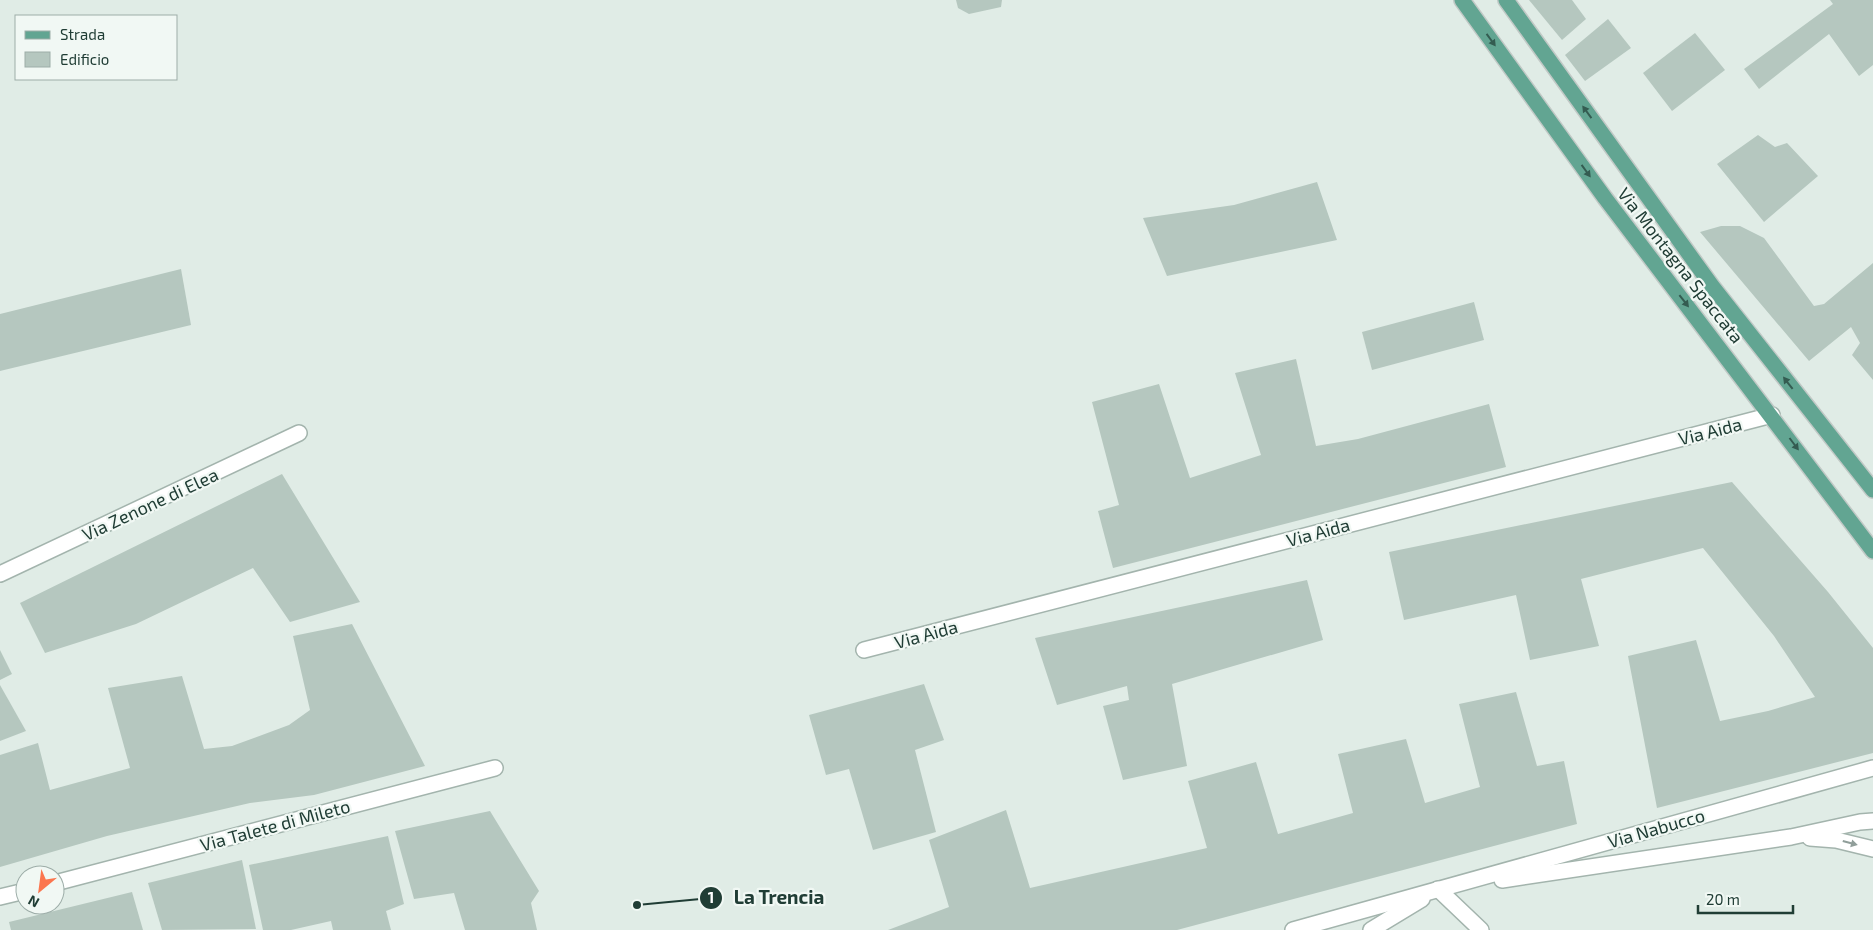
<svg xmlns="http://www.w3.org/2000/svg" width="1873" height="930" viewBox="0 0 1873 930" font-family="'Exo 2',sans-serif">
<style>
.building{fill:#b5c7bf}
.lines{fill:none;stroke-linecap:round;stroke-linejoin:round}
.minor-casing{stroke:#a3b4ad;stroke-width:18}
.major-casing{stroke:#c1c9c6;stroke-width:18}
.minor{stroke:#fff;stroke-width:15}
.major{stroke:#62a592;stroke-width:15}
.oneway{fill:#345c51}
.oneway2{fill:#909e9a}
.labels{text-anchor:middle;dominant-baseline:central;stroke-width:4.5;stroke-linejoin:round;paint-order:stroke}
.street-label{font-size:18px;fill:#203d35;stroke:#f1f8f4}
.leader{fill:none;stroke:#203d35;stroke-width:2}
.callout-dot{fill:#203d35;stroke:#f1f8f4;stroke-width:2}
.mark-label{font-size:15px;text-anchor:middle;font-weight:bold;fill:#fff}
.callout-label{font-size:19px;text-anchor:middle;font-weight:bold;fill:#203d35;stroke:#f1f8f4;stroke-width:4.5;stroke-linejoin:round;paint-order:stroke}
</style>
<rect width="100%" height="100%" fill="#e0ece6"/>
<g class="building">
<path d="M 956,0 L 1002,0 L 1001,7 L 969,14 L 958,8 Z"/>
<path d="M 1529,0 L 1572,0 L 1586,19 L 1562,40 Z"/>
<path d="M 1830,0 L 1873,0 L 1873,65 L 1859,76 L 1829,34 L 1759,89 L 1744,69 L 1833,4 Z"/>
<path d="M 1608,19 L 1631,48 L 1585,81 L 1565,55 Z"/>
<path d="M 1695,33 L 1725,70 L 1672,111 L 1643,73 Z"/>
<path d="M 1758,135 L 1775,147 L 1787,143 L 1818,176 L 1764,222 L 1717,164 Z"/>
<path d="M 1317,182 L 1337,240 L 1167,276 L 1143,218 L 1234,205 Z"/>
<path d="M 1721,226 L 1740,226 L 1764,238 L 1814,306 L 1824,304 L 1873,263 L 1873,380 L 1852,355 L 1860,343 L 1851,327 L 1809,361 L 1700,232 Z"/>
<path d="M 181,269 L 191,325 L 0,371 L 0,314 Z"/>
<path d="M 1474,302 L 1484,340 L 1372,370 L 1362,332 Z"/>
<path d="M 1296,359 L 1316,446 L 1358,439 L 1489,404 L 1506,467 L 1113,568 L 1098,511 L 1119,505 L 1092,402 L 1159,384 L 1190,478 L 1261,455 L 1235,373 Z"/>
<path d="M 282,474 L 360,602 L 290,622 L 253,568 L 136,624 L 45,653 L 20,603 Z"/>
<path d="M 1732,482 L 1828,592 L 1873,648 L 1873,753 L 1657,808 L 1628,656 L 1696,640 L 1720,721 L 1768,711 L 1815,697 L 1774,636 L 1703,548 L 1581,579 L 1599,646 L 1530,660 L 1516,595 L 1404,620 L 1389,552 Z"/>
<path d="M 1307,580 L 1323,640 L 1172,684 L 1187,766 L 1123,780 L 1103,706 L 1129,700 L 1127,686 L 1057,705 L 1035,638 Z"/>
<path d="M 352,624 L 425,766 L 314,795 L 250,803 L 107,836 L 0,867 L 0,755 L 38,743 L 50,790 L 130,768 L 108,688 L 182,676 L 204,749 L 232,746 L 289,725 L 310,710 L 293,636 Z"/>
<path d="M 0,650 L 12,674 L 0,680 Z"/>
<path d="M 924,684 L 944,740 L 915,750 L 936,832 L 873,850 L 849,769 L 826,775 L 809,715 Z"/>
<path d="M 0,685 L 26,731 L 0,741 Z"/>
<path d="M 1516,692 L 1537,766 L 1564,761 L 1577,824 L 1177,930 L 888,930 L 949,907 L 929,840 L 1006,810 L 1030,888 L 1207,848 L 1188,781 L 1256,762 L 1278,834 L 1353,813 L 1338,754 L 1406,739 L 1425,803 L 1480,787 L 1459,704 Z"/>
<path d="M 490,811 L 539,891 L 531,903 L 537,930 L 465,930 L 454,893 L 414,899 L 395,831 Z"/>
<path d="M 388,836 L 404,904 L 386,911 L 391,930 L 333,930 L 331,921 L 291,930 L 263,930 L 249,865 Z"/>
<path d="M 242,860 L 256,929 L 162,930 L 148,883 Z"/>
<path d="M 132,892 L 143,930 L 11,930 L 9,922 Z"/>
</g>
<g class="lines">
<g class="minor-casing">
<g id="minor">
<path d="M 0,574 L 299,433"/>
<path d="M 864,650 L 1772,415"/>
<path d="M 1810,838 L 1836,840 L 1873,849"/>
<path d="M 1502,880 L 1791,837 L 1860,822 L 1873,821"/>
<path d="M 55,883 L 495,768"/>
<path d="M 1438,889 L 1481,930"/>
<path d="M 0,897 L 25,891"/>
<path d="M 1293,930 L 1873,768"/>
<path d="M 1371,930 L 1422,899"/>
</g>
</g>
<g class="major-casing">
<g id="major">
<path d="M 1462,0 L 1605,198 L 1873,551"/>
<path d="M 1506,0 L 1712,286 L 1873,490"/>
</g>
</g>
<use href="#minor" class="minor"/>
<use href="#major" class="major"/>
</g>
<defs><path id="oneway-solid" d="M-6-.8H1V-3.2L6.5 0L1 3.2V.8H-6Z" transform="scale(1.25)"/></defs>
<g class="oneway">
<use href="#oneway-solid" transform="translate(1491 40) rotate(54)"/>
<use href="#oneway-solid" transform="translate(1587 112) rotate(-126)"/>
<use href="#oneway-solid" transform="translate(1586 171) rotate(54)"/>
<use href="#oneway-solid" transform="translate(1684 301) rotate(52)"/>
<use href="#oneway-solid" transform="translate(1788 383) rotate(-128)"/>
<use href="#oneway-solid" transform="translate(1794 444) rotate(53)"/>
</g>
<use class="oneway2" href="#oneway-solid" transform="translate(1850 843) rotate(15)"/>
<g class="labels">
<g class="street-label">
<text transform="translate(1681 265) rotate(52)">Via Montagna Spaccata</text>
<text transform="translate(1710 431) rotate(-14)">Via Aida</text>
<text transform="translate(150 504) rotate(-25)">Via Zenone di Elea</text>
<text transform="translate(1318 532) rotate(-15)">Via Aida</text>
<text transform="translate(926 634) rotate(-15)">Via Aida</text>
<text transform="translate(275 825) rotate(-15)">Via Talete di Mileto</text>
<text transform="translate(1656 828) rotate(-16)">Via Nabucco</text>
</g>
</g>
<path class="leader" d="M637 905L711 898"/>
<g class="callout-dot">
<circle cx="637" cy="905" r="5"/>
<circle cx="711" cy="898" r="12"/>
</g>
<g class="mark-label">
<text x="711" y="903">1</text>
</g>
<g class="callout-label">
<text x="779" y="904">La Trencia</text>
</g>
<rect x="15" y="15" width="162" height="65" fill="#f1f8f4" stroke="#9dada8"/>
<rect x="25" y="31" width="25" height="8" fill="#62a592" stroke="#9dada8"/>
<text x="60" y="40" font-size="15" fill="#203d35">Strada</text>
<rect x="25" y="52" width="25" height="15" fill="#b5c7bf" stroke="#9dada8"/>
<text x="60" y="65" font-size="15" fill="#203d35">Edificio</text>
<g transform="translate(40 890) rotate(209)"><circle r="24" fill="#f1f8f4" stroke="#9dada8"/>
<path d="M0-4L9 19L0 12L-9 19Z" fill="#fb764f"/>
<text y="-8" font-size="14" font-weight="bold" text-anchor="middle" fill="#203d35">N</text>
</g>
<path d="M1698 905v8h95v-8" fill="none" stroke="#203d35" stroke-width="2.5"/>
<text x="1706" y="905" font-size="15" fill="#203d35" stroke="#f1f8f4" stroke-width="4" paint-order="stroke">20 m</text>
</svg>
